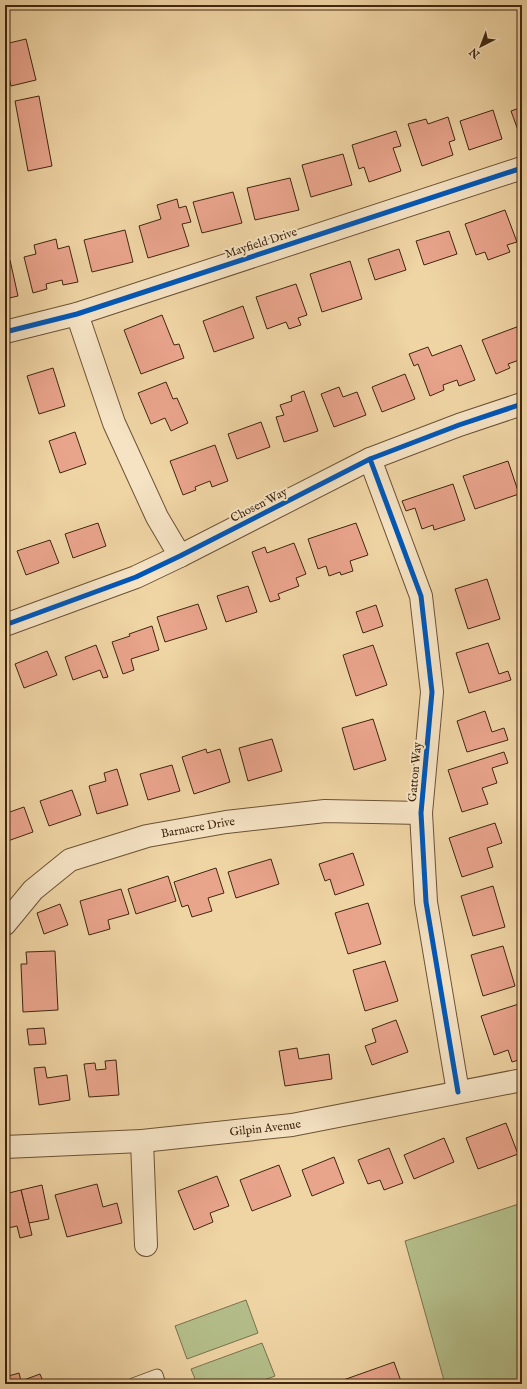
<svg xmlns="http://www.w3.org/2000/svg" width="527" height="1389" viewBox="0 0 527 1389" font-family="'IM FELL English',serif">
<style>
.green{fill:#b4be8a;stroke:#7a724d}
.building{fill:#e9a48c;stroke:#402610}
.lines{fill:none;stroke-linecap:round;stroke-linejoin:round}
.lane-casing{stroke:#6c5235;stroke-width:13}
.street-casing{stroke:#6c5235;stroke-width:24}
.lane{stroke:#f5e3c4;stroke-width:11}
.street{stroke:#f5e3c4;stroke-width:22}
.cycleway-casing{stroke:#f5e3c4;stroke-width:8}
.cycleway{stroke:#0057b8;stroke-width:5}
.labels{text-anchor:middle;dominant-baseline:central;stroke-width:4;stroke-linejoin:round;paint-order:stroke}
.street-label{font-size:12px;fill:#402610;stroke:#f5e3c4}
</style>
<rect width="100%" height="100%" fill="#efd4a4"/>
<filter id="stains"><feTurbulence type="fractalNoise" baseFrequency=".005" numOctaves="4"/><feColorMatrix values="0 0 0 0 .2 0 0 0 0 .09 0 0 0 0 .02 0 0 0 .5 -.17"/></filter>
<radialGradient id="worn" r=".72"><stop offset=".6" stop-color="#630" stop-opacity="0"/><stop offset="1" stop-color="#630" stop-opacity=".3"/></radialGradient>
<g class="green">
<path d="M 522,1203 L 522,1384 L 445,1384 L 405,1241 Z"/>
<path d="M 246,1300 L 258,1333 L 187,1359 L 175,1326 Z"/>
<path d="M 262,1343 L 275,1376 L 253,1384 L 197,1384 L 191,1369 Z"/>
</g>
<g class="building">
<path d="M 26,39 L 36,80 L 11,86 L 5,60 L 5,44 Z"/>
<path d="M 39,96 L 52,166 L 28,171 L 15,101 Z"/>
<path d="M 522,107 L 522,132 L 519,133 L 511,111 Z"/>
<path d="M 493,110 L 502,139 L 469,150 L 460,121 Z"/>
<path d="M 448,117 L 455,140 L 449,142 L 453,155 L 422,166 L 408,124 L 426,119 L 428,124 Z"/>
<path d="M 396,131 L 401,146 L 393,148 L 401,171 L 369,182 L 364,167 L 359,169 L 352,145 Z"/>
<path d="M 343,154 L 352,185 L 311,197 L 302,165 Z"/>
<path d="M 290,178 L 299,210 L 255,220 L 247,188 Z"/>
<path d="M 233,192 L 242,223 L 202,233 L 193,202 Z"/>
<path d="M 177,199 L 179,208 L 186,206 L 191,222 L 182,224 L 189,246 L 148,258 L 139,226 L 161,219 L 157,205 Z"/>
<path d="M 505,210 L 517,242 L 507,245 L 510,252 L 488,260 L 485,252 L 476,255 L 465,224 Z"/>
<path d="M 125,230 L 133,262 L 92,272 L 84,240 Z"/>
<path d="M 449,231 L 457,254 L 424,265 L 416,241 Z"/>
<path d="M 56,239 L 58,249 L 69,246 L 78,282 L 63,285 L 62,280 L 46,284 L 47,289 L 33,293 L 24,257 L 36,254 L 34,245 Z"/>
<path d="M 399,249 L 406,270 L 375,280 L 368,259 Z"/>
<path d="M 10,260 L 18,296 L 5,299 L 5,261 Z"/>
<path d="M 350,261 L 362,299 L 322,312 L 310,274 Z"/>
<path d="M 296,284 L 307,315 L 298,318 L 301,325 L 289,329 L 286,322 L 267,329 L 256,297 Z"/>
<path d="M 243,306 L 254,338 L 214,352 L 203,321 Z"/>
<path d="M 162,315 L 174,345 L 179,344 L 184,358 L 141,374 L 124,330 Z"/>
<path d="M 522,325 L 522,359 L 508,364 L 510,368 L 496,374 L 482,340 Z"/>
<path d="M 461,345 L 475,380 L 459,386 L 457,380 L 443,385 L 444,390 L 430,396 L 418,364 L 414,366 L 409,354 L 428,347 L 432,356 Z"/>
<path d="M 53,368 L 65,406 L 39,414 L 27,376 Z"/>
<path d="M 405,374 L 415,399 L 382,412 L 372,387 Z"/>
<path d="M 166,382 L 173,399 L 177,398 L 188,423 L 171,431 L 165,418 L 151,424 L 138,393 Z"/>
<path d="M 339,387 L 343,397 L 357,392 L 366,415 L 334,427 L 321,394 Z"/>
<path d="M 304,391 L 318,431 L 284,442 L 276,417 L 284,415 L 280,405 L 292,401 L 291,396 Z"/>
<path d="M 261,422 L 270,447 L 237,459 L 228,434 Z"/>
<path d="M 75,432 L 86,464 L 60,473 L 49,441 Z"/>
<path d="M 215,445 L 228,481 L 212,487 L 210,481 L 195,487 L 196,490 L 183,495 L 170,461 Z"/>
<path d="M 508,461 L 519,494 L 475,509 L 463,476 Z"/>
<path d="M 453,484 L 465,520 L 434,530 L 433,525 L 422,529 L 415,508 L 406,511 L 402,501 Z"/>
<path d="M 98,523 L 106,546 L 73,558 L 65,534 Z"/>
<path d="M 356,523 L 368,555 L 350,561 L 353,571 L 341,575 L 340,572 L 329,576 L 326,566 L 318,569 L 308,539 Z"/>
<path d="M 50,540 L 59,563 L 26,575 L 17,551 Z"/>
<path d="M 294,543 L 306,574 L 296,578 L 299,586 L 278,594 L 280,599 L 270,602 L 252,552 L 265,547 L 267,553 Z"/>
<path d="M 487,579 L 500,619 L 468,629 L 455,589 Z"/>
<path d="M 248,586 L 257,612 L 226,622 L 217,596 Z"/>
<path d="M 198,604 L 207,629 L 165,642 L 157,617 Z"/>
<path d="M 376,605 L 383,626 L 363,633 L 356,612 Z"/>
<path d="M 152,626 L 159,650 L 131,659 L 134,670 L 123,674 L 112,642 L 130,636 L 129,634 Z"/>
<path d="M 488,643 L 499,674 L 508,671 L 511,680 L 469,693 L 456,653 Z"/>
<path d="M 96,645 L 108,677 L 103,678 L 100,670 L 73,680 L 65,657 Z"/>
<path d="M 373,645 L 387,685 L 356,696 L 343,655 Z"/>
<path d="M 47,651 L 57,675 L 24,688 L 15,664 Z"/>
<path d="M 5,678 L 10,692 L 5,694 Z"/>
<path d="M 485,711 L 492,732 L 504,728 L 508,740 L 467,752 L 457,721 Z"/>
<path d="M 373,719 L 386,760 L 354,770 L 342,728 Z"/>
<path d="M 272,739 L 282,771 L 248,781 L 239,748 Z"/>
<path d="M 206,749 L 207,753 L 220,749 L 230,782 L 194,794 L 182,757 Z"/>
<path d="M 504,752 L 508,763 L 492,768 L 497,783 L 482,788 L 488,804 L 462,812 L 448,770 Z"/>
<path d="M 172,765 L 180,791 L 148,800 L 140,774 Z"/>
<path d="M 117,769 L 128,805 L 97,814 L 89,786 L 106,781 L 104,773 Z"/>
<path d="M 72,790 L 81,815 L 49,826 L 40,801 Z"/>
<path d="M 5,807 L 7,813 L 24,807 L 33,832 L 5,842 Z"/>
<path d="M 495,823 L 502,843 L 487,848 L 493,867 L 462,877 L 449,838 Z"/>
<path d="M 353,853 L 364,885 L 335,895 L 330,879 L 325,881 L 319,864 Z"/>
<path d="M 271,859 L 279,884 L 236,898 L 228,872 Z"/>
<path d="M 216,868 L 224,893 L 208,898 L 212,911 L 192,917 L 188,905 L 182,907 L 174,882 Z"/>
<path d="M 168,876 L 176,901 L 136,914 L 128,889 Z"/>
<path d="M 493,886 L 505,927 L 473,936 L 461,896 Z"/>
<path d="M 121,889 L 129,914 L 108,920 L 110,929 L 89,935 L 80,901 Z"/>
<path d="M 368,903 L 381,944 L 348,954 L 335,913 Z"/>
<path d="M 60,904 L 68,925 L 44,934 L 37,913 Z"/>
<path d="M 503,946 L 515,986 L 483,996 L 471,955 Z"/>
<path d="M 55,951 L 58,1010 L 23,1012 L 21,964 L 27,964 L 26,952 Z"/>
<path d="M 385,961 L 398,1001 L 365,1011 L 353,970 Z"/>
<path d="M 522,1003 L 522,1026 L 518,1027 L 522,1039 L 522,1059 L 512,1062 L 508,1050 L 494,1055 L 481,1016 Z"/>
<path d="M 396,1020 L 408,1052 L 372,1065 L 365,1046 L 376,1042 L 372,1029 Z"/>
<path d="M 44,1028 L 46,1044 L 29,1045 L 27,1029 Z"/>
<path d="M 297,1048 L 299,1059 L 329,1054 L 332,1079 L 285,1086 L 279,1051 Z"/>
<path d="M 116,1060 L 119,1095 L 89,1097 L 84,1064 L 95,1063 L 96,1070 L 106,1069 L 105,1061 Z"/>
<path d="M 45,1067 L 47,1078 L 67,1075 L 70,1100 L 39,1105 L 34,1068 Z"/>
<path d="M 506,1123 L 518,1154 L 478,1169 L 466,1138 Z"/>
<path d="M 444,1138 L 454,1162 L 414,1179 L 404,1155 Z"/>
<path d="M 389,1148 L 403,1183 L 384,1190 L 380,1180 L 368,1184 L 358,1160 Z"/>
<path d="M 334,1157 L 344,1183 L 312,1196 L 302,1170 Z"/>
<path d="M 279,1165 L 291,1196 L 252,1211 L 240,1180 Z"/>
<path d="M 217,1176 L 229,1206 L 210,1213 L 213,1222 L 194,1230 L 178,1191 Z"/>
<path d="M 97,1184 L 103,1207 L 117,1203 L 122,1223 L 67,1237 L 55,1195 Z"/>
<path d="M 42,1185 L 49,1219 L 29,1223 L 21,1190 Z"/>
<path d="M 21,1190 L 32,1235 L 20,1238 L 17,1226 L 8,1228 L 5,1215 L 5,1194 Z"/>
<path d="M 394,1362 L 402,1384 L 332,1384 Z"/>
<path d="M 19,1373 L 21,1381 L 40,1374 L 44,1384 L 5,1384 L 5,1377 Z"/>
</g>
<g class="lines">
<g class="lane-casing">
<path id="lane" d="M 133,1384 L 157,1375 L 160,1384"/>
</g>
<g class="street-casing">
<g id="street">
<path d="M 77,314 L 114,423 L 157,517 L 180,556"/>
<path d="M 5,332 L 77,314 L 522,168"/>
<path d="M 370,459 L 421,596 L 432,692 L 421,813 L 426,902 L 458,1092"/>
<path d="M 5,625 L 136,577 L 180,556 L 370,459 L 459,425 L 522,404"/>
<path id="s1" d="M 5,924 L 33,890 L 70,860 L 147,836 L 226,822 L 325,811 L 421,813"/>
<path d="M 142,1141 L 146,1245"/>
<path id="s2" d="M 5,1147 L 142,1141 L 292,1125 L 522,1080"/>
</g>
</g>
<use href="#lane" class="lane"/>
<use href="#street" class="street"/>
<g class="cycleway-casing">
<g id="cycleway">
<path d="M 5,332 L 77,314 L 522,168"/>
<path d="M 370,459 L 421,596 L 432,692 L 421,813 L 426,902 L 458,1092"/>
<path d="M 5,625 L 136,577 L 180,556 L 370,459 L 459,425 L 522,404"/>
</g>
</g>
<use href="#cycleway" class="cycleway"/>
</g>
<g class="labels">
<g class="street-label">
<text transform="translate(261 243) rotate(-18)">Mayfield Drive</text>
<text transform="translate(259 505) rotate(-27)">Chosen Way</text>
<text transform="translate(415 772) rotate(-85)">Gatton Way</text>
<text stroke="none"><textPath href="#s1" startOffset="224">Barnacre Drive</textPath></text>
<text stroke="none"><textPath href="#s2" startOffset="261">Gilpin Avenue</textPath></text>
</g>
</g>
<rect width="527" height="1389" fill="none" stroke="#efd4a4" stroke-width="20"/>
<rect x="6" y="6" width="515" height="1377" fill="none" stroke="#402610" stroke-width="2"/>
<rect x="10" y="10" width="507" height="1369" fill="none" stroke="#402610"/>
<g transform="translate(481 46) rotate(222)" stroke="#f5e3c4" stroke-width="3" paint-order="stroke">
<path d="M0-3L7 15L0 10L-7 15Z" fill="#402610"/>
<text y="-6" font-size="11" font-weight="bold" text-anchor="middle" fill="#402610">N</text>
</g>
<rect width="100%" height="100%" filter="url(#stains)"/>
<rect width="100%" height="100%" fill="url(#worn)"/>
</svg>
